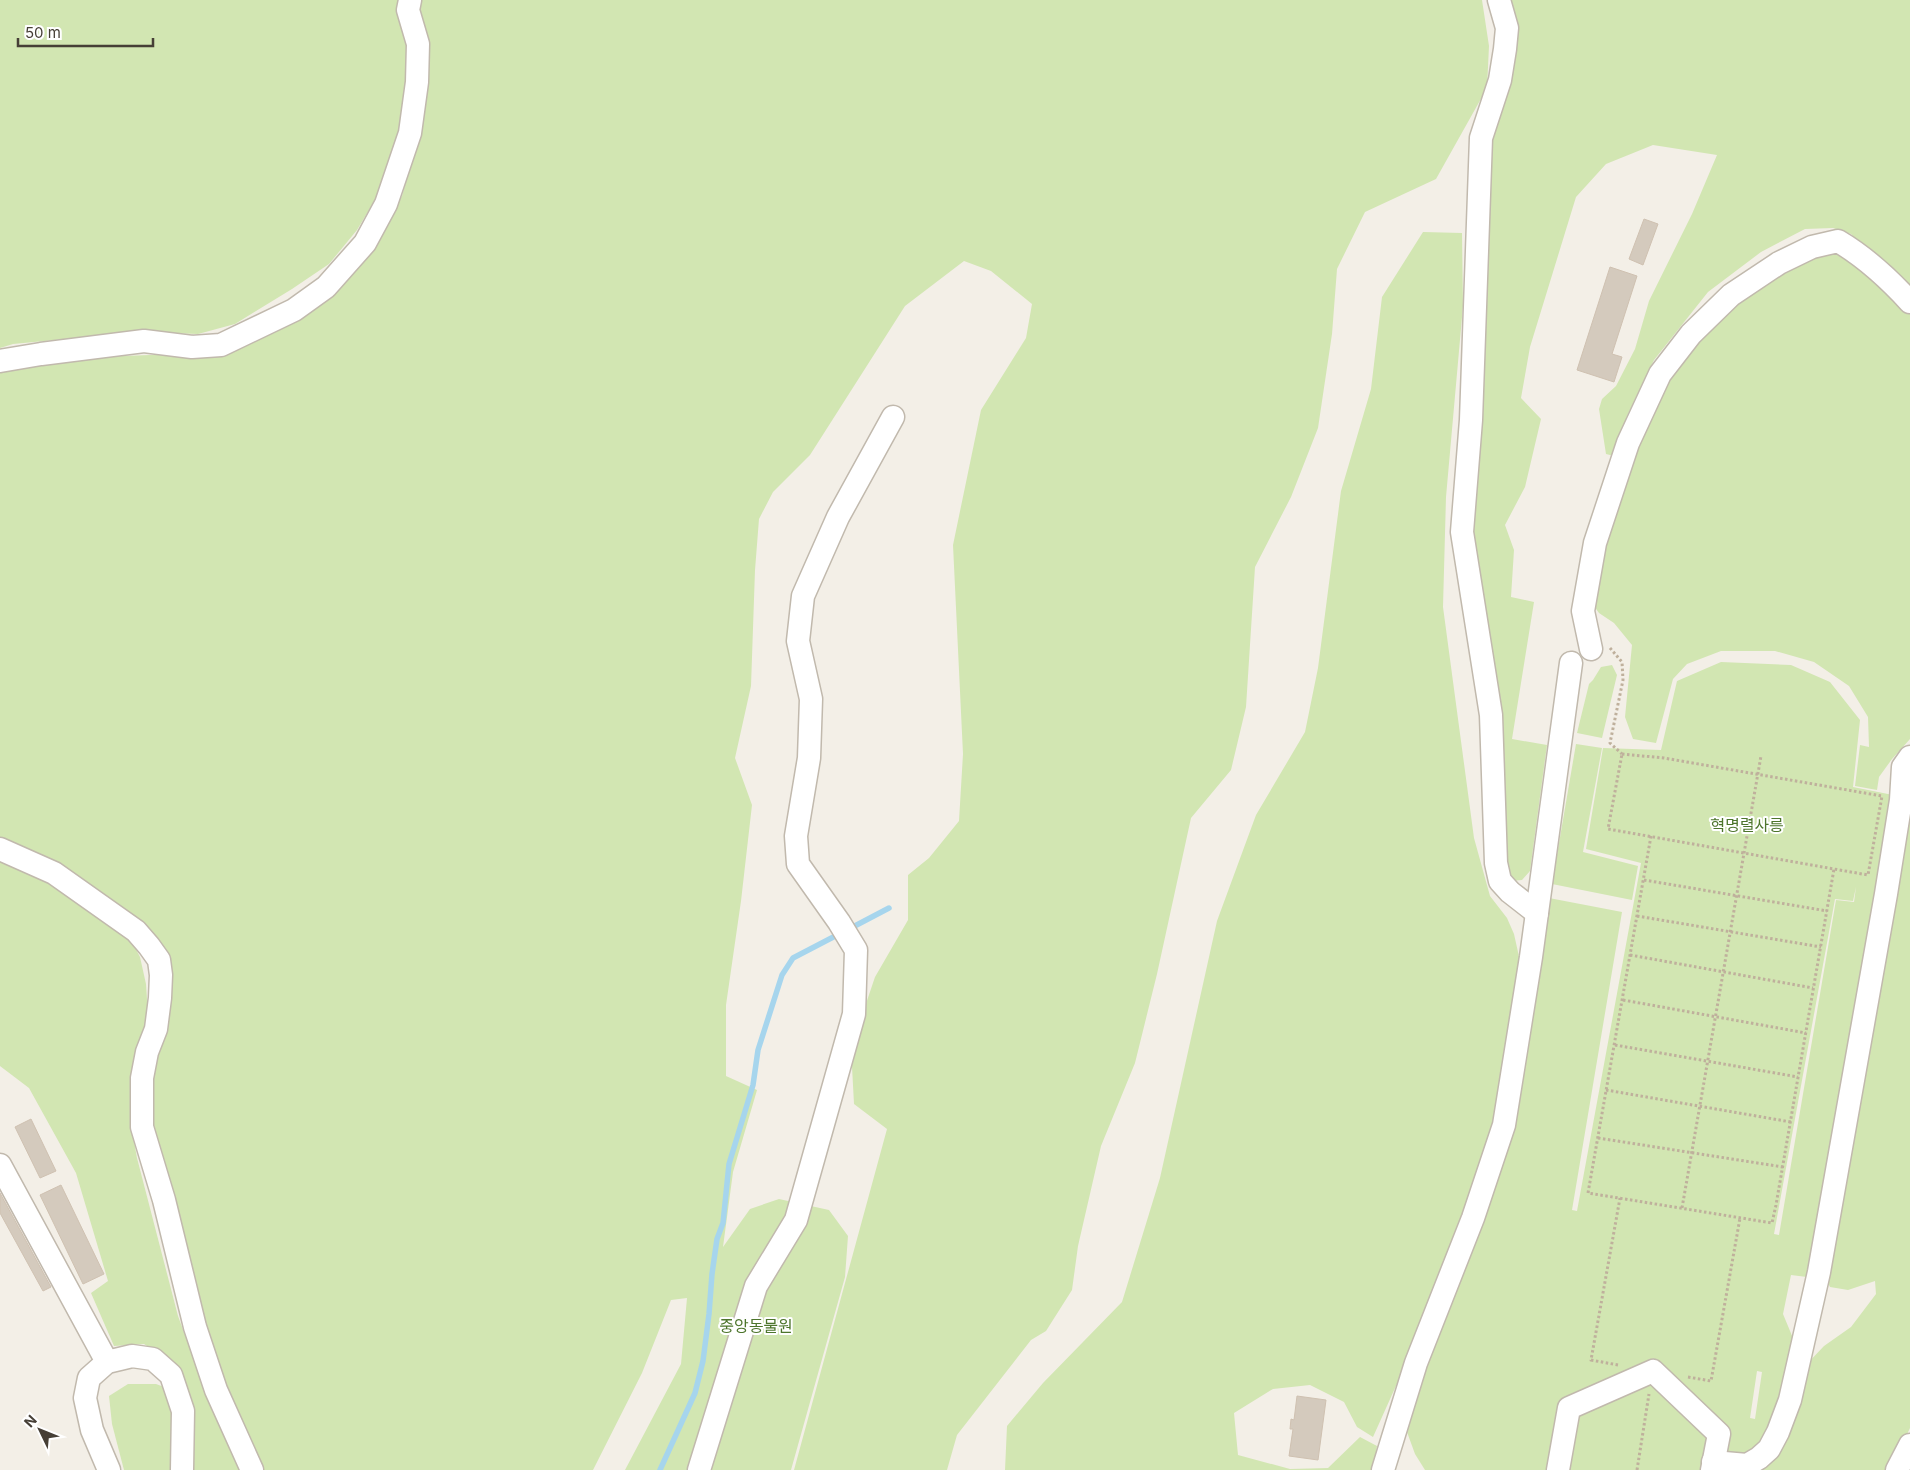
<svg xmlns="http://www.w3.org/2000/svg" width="1910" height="1470" viewBox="0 0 1910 1470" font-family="Inter,'Noto Sans KR',sans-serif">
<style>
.green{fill:#d2e6b2;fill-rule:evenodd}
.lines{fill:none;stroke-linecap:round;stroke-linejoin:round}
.stream{stroke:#a6d5ed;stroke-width:5.5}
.building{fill:#d4cabd;stroke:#cfc1b1}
.minor-casing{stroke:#c1b9ad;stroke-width:25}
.path{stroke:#bfb09c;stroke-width:3;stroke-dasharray:2.5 2.5;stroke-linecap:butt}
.minor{stroke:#fff;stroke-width:22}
.labels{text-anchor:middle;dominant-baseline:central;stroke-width:4;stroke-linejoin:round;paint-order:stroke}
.park-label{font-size:16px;fill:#4d752c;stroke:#fff}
</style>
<rect width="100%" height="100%" fill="#f3efe7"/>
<g class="green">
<path d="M 0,0 L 403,0 L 401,15 L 406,45 L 406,88 L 402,134 L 385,183 L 357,230 L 329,264 L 292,289 L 235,324 L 198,334 L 139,332 L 13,344 L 0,348 Z"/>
<path d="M 419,0 L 1482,0 L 1489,46 L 1487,88 L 1436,179 L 1365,212 L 1337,269 L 1332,334 L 1318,428 L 1291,497 L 1255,567 L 1246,707 L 1231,770 L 1191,818 L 1157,974 L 1135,1063 L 1101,1146 L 1078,1246 L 1072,1290 L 1046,1331 L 1031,1340 L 957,1435 L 947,1470 L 794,1470 L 887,1129 L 854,1104 L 851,1048 L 875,977 L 908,920 L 908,875 L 929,858 L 959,821 L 963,754 L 953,545 L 981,410 L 1026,338 L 1032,304 L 991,271 L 964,261 L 905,306 L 810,455 L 773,492 L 759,519 L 755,570 L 751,686 L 735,758 L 752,805 L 741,901 L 726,1005 L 726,1076 L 757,1090 L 733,1172 L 723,1247 L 750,1209 L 779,1199 L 829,1210 L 848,1236 L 845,1277 L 791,1470 L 625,1470 L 681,1364 L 687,1298 L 671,1300 L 642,1373 L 593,1470 L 262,1470 L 222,1387 L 148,1117 L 155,936 L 145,924 L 63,868 L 0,841 L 0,368 L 68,358 L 205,353 L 364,257 L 402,196 L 416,145 L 424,38 Z"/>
<path d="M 1509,0 L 1910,0 L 1910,292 L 1851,234 L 1833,228 L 1805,229 L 1761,252 L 1708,292 L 1654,360 L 1627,416 L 1614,456 L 1606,454 L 1599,409 L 1602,399 L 1616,386 L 1635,349 L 1649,301 L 1692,214 L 1717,155 L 1653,145 L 1606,164 L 1576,197 L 1530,347 L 1521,398 L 1541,419 L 1525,487 L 1505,525 L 1514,550 L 1511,597 L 1534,602 L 1512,739 L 1547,745 L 1530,871 L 1522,880 L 1511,881 L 1504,868 L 1470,540 L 1489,226 L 1487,151 Z"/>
<path d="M 1423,232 L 1462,233 L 1463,306 L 1446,497 L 1443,607 L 1474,838 L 1490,896 L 1507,918 L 1514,934 L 1520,961 L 1494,1120 L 1466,1218 L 1404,1368 L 1373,1437 L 1357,1427 L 1344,1402 L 1310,1385 L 1273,1389 L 1234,1413 L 1238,1455 L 1290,1469 L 1328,1468 L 1360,1437 L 1377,1446 L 1373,1470 L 1005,1470 L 1007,1426 L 1043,1383 L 1122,1302 L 1160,1178 L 1217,921 L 1256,815 L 1305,732 L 1318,668 L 1341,491 L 1371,389 L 1382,297 Z"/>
<path d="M 1839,250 L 1889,291 L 1910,313 L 1910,739 L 1892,759 L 1879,777 L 1877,790 L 1855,786 L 1860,745 L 1869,747 L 1868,717 L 1849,686 L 1814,662 L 1775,651 L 1721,651 L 1687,664 L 1673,679 L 1656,743 L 1633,739 L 1625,717 L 1632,645 L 1614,623 L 1599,613 L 1591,602 L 1601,549 L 1664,378 L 1736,299 L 1786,266 Z"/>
<path d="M 1721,662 L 1791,665 L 1830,682 L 1860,720 L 1853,787 L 1893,795 L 1807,1277 L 1791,1275 L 1783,1314 L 1795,1343 L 1782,1416 L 1741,1470 L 1425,1470 L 1415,1454 L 1407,1432 L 1409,1412 L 1477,1223 L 1549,898 L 1622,912 L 1572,1210 L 1577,1211 L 1641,863 L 1586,849 L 1603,748 L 1661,750 L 1677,681 ZM 1856,887 L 1854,902 L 1836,900 L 1779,1235 L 1774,1234 L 1835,899 L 1853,901 ZM 1757,1371 L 1762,1372 L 1755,1419 L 1750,1418 Z"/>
<path d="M 1612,665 L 1617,675 L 1602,738 L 1577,733 L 1589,684 L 1593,680 L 1601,667 Z"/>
<path d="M 1576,744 L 1602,748 L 1583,852 L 1638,866 L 1632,900 L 1552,884 Z"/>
<path d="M 1910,807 L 1910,1428 L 1890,1470 L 1749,1470 L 1805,1366 L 1824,1346 L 1851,1327 L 1876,1294 L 1875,1281 L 1848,1290 L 1830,1287 L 1823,1273 L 1861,1067 L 1904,858 Z"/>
<path d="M 0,860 L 51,878 L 131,940 L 140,957 L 146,984 L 148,1014 L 136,1055 L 130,1119 L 137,1158 L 178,1316 L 211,1406 L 242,1470 L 191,1470 L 170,1361 L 144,1344 L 114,1346 L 91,1293 L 108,1281 L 76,1173 L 29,1088 L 0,1066 Z"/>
<path d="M 128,1384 L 156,1384 L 167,1388 L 173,1405 L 170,1470 L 124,1470 L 112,1424 L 109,1396 Z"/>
</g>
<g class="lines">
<g class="stream">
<path d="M 849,929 L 889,908"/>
<path d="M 660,1470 L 695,1393 L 703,1361 L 709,1314 L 712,1274 L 717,1239 L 723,1223 L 729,1164 L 753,1085 L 758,1050 L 782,975 L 793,958 L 841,933"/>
</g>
</g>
<g class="building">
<path d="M 1644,219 L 1658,224 L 1643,265 L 1629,259 Z"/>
<path d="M 1610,267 L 1637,276 L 1612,354 L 1622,357 L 1614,382 L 1577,370 Z"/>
<path d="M 31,1119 L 56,1171 L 40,1178 L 15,1127 Z"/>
<path d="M 61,1185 L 104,1274 L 83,1284 L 40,1195 Z"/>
<path d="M 0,1193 L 51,1287 L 43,1291 L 0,1213 Z"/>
<path d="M 1297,1396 L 1326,1400 L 1318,1460 L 1289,1456 L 1293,1429 L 1290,1429 L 1291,1419 L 1294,1420 Z"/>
</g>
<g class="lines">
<g class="minor-casing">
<g id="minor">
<path d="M 1499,0 L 1507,28 L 1505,49 L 1500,80 L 1481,138 L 1471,420 L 1462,532 L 1491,715 L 1496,863 L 1500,881 L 1510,892 L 1537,913"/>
<path d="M 0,361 L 41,354 L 144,341 L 192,347 L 221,345 L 294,310 L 326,287 L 365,243 L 386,204 L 410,133 L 417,82 L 418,44 L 408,10 L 410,0"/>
<path d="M 1591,649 L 1583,611 L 1595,543 L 1628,443 L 1660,374 L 1691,334 L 1731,295 L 1779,263 L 1812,247 L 1838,241 C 1865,257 1889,279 1910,302"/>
<path d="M 0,849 L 54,873 L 136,931 L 149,946 L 159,960 L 161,975 L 160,998 L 156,1029 L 147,1052 L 142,1078 L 142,1127 L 164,1200 L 195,1327 L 216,1390 L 252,1470"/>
<path d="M 0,1165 L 107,1362"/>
<path d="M 1713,1462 L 1747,1465 L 1759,1458 L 1769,1449 L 1778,1432 L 1790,1400 L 1819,1272 L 1886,894 L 1901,800 L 1903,767 L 1910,757"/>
<path d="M 109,1470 L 92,1430 L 85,1398 L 89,1378 L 107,1362 L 132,1356 L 153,1359 L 171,1375 L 183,1411 L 182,1470"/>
<path d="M 699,1470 L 756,1286 L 796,1220 L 854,1014 L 856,950 L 839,922 L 798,864 L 796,836 L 809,758 L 811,699 L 798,641 L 803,596 L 838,517 L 893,417"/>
<path d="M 1383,1470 L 1416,1363 L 1473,1218 L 1504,1125 L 1531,957 L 1571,663"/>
<path d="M 1558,1470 L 1569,1408 L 1653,1371 L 1719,1434 L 1712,1470"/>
<path d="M 1897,1470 L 1910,1445"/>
</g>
</g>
<g class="path">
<path d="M 1610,648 L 1622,662 L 1623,680 L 1610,743 L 1622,754"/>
<path d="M 1622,754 L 1664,758 L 1882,796 L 1868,875 L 1608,829 Z"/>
<path d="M 1651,836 L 1588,1193 L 1772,1223 L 1776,1205 L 1834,869"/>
<path d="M 1644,880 L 1827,911"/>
<path d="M 1637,916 L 1821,947"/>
<path d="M 1630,955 L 1813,988"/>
<path d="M 1623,1000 L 1806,1033"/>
<path d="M 1615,1045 L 1798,1077"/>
<path d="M 1606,1090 L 1791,1122"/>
<path d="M 1598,1138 L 1783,1167"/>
<path d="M 1682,1208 L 1761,756"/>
<path d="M 1618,1365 L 1591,1360 L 1620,1198"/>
<path d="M 1688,1377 L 1711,1381 L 1740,1218"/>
<path d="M 1637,1470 L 1649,1394"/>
</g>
<use href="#minor" class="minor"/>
</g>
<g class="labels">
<g class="park-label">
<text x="1747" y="825">혁명렬사릉</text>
<text x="756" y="1326">중앙동물원</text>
</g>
</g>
<g transform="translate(40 1430) rotate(313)" stroke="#ffffff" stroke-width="4" paint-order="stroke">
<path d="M0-4L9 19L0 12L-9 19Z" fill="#463f36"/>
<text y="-8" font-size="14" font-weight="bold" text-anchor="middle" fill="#463f36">N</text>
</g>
<path d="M18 38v8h135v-8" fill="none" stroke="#463f36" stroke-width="2.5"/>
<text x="25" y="38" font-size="15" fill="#463f36" stroke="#ffffff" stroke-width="4" paint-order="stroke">50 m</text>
</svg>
